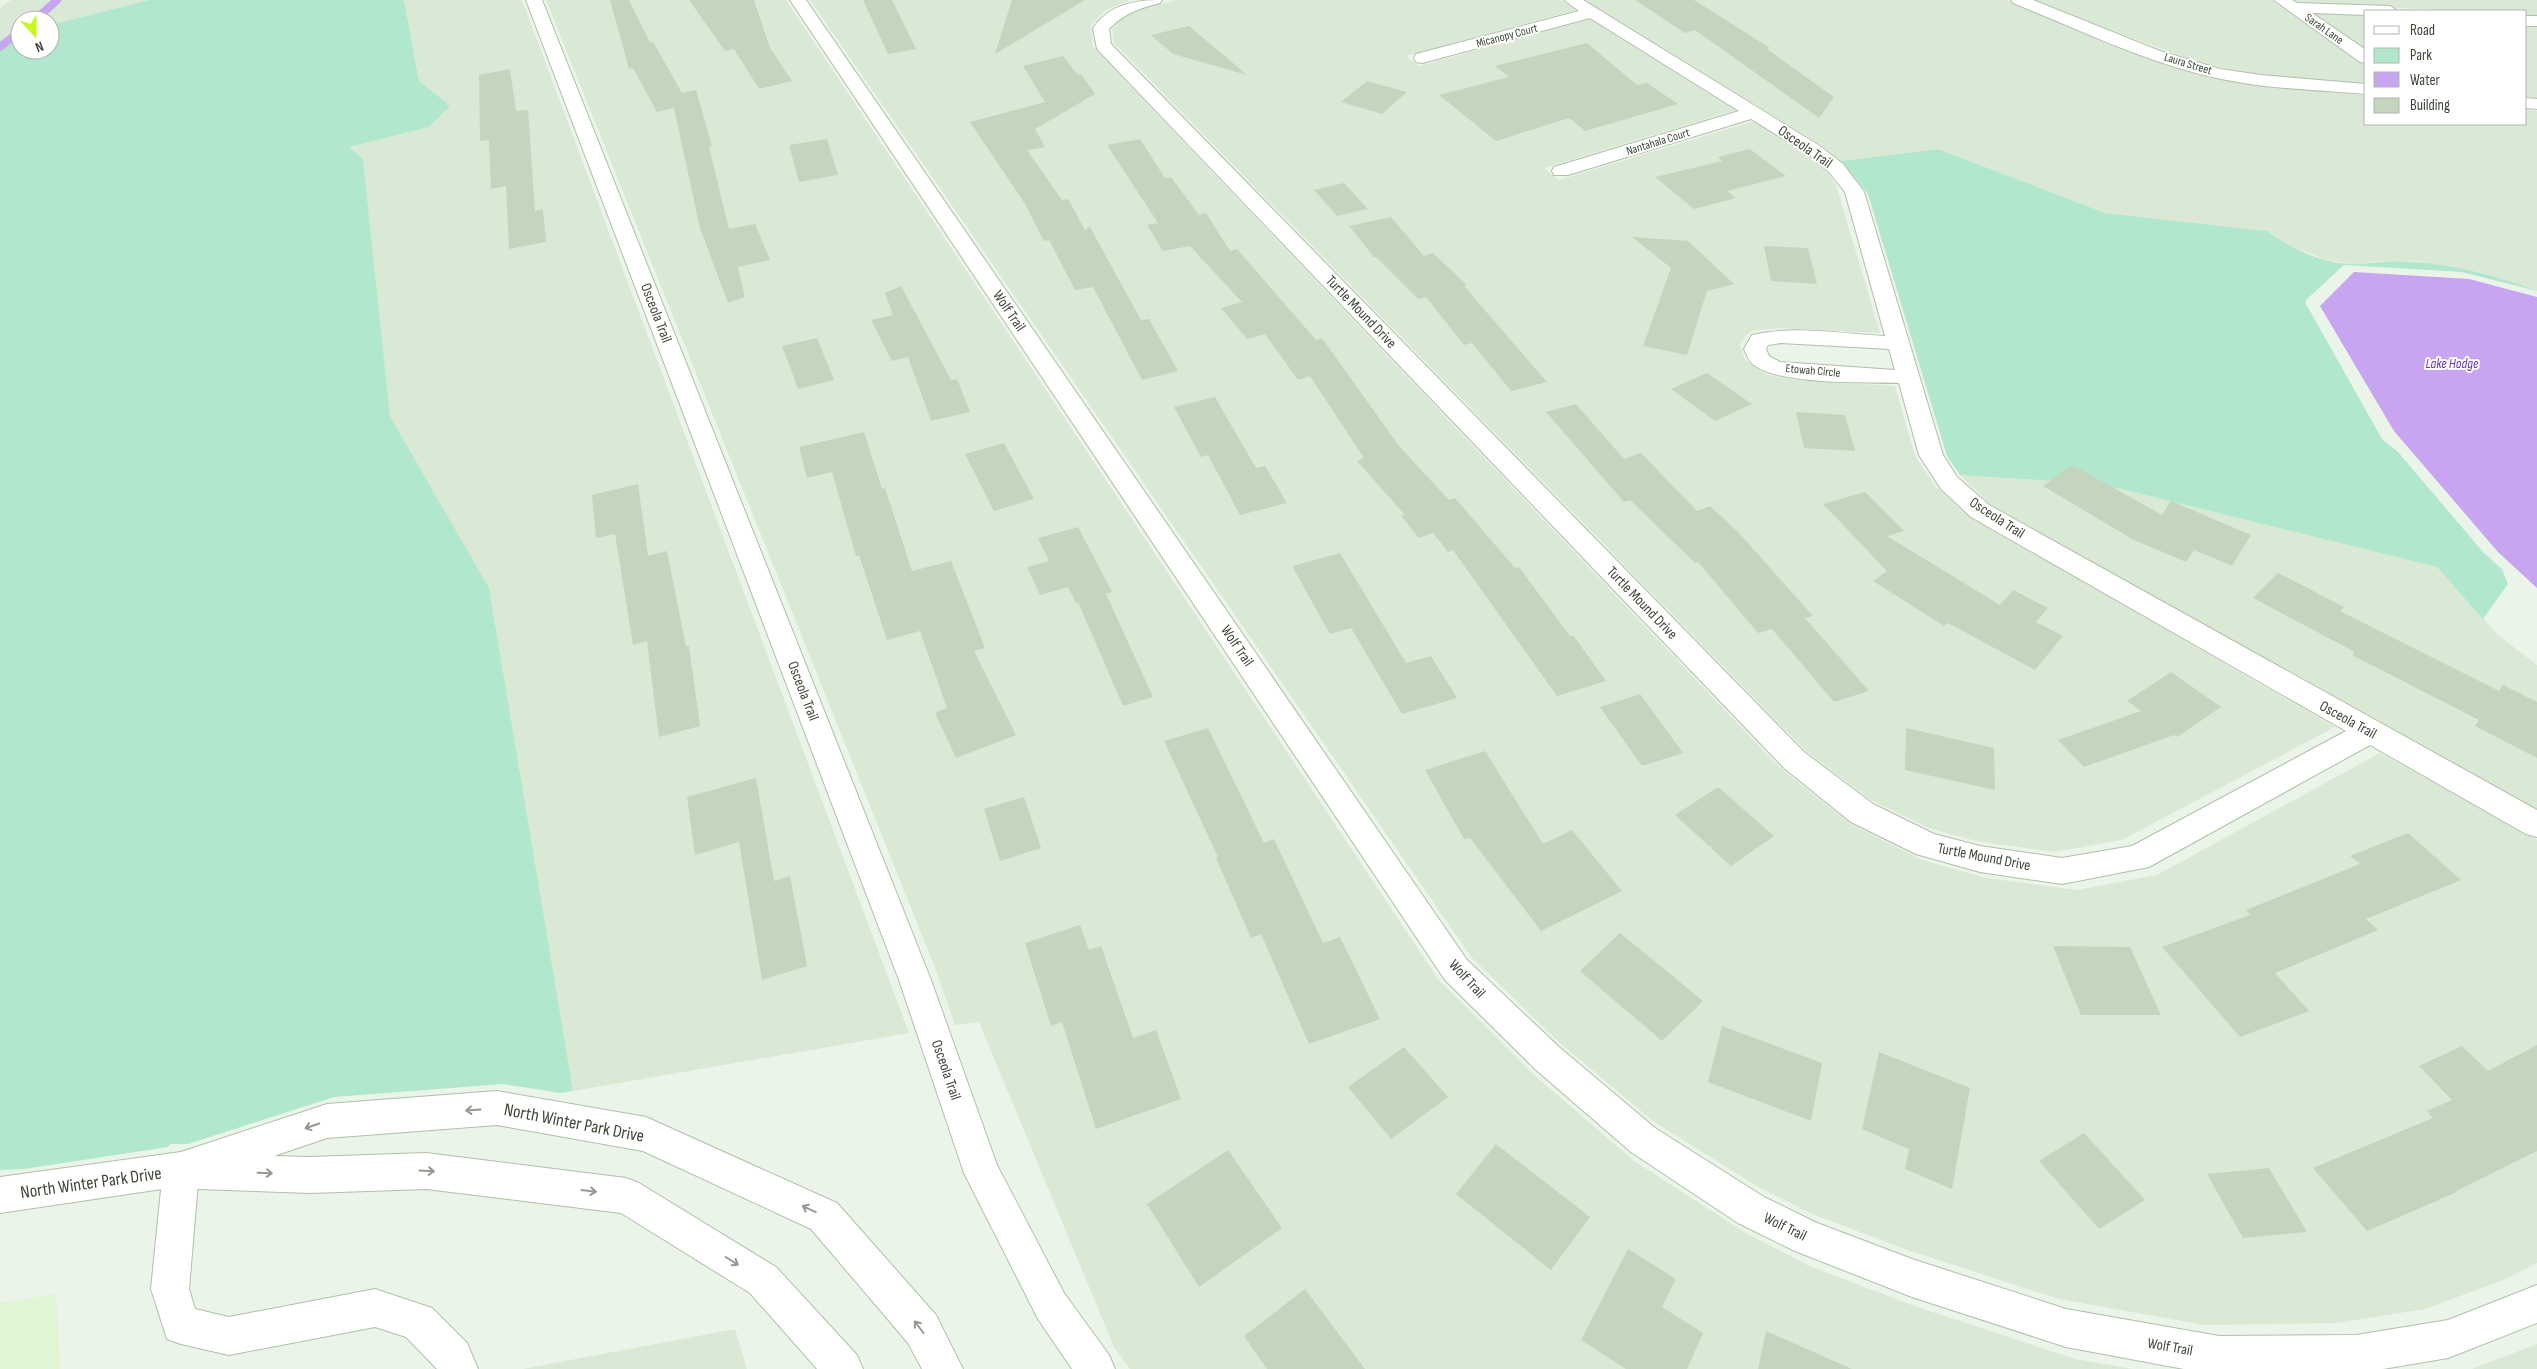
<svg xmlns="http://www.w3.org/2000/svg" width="2537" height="1369" viewBox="0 0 2537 1369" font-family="'Sofia Sans Condensed',sans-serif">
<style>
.residential{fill:#dae8d6}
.commercial{fill:#e0f5d3}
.green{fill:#b1e7cc}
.water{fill:#c7a5f0}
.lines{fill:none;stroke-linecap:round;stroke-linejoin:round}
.stream{stroke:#c7a5f0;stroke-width:8}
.building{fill:#c5d5bd}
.minor-casing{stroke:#b0bfaa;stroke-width:2}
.tertiary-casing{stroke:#b0bfaa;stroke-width:2}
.minor{fill:#fff;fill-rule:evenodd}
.tertiary{fill:#fff;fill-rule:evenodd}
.oneway{stroke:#949a90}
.labels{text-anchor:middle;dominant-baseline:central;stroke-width:4;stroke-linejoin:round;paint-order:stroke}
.far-street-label{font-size:12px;fill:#3c4736;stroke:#fff}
.far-water-label{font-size:14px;font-style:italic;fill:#6e30b2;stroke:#fff}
.street-label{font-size:15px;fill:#3c4736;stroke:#fff}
.near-street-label{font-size:18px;fill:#3c4736;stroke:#fff}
</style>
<rect width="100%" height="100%" fill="#ebf4e8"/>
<g class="residential">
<path d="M 11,0 L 149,0 L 50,25 L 50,20 L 20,20 L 20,34 L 0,41 L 0,8 Z"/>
<path d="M 404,0 L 522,0 L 909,1033 L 573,1091 L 489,588 L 390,416 L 363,159 L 348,147 L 429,127 L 449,106 L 419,81 Z"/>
<path d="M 546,0 L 786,0 L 1438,979 L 1534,1075 L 1634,1161 L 1744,1232 L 1807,1265 L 1914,1306 L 2075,1359 L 2132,1369 L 1130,1369 L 1114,1347 L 979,1022 L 955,1025 L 936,970 Z"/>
<path d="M 810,0 L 1130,0 L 1106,10 L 1091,25 L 1093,47 L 1779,767 L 1851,824 L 1922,860 L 1986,878 L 2077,890 L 2157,875 L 2380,753 L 2537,840 L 2537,1263 L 2506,1279 L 2425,1309 L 2337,1323 L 2205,1325 L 2059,1299 L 1910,1251 L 1810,1213 L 1758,1187 L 1653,1121 L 1560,1043 L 1472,958 Z"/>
<path d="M 1178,0 L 1560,0 L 1576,10 L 1406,56 L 1419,66 L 1591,19 L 1736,110 L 1544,168 L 1559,180 L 1754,121 L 1805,152 L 1825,169 L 1836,185 L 1880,333 L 1778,328 L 1752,331 L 1746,335 L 1740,344 L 1745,360 L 1766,374 L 1794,380 L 1895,386 L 1915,456 L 1936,487 L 1967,515 L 2335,727 L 2122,840 L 2053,852 L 1976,841 L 1929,828 L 1871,800 L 1806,751 L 1114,43 L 1112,29 L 1123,17 L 1142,8 Z"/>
<path d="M 1584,0 L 2006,0 L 2170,65 L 2201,74 L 2238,83 L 2366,95 L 2366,124 L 2526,124 L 2526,110 L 2537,111 L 2537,291 L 2486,274 L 2450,266 L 2415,261 L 2380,261 L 2353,264 L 2327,260 L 2284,244 L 2267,231 L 2105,213 L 1938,149 L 1841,161 L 1823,146 Z"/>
<path d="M 2032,0 L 2271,0 L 2366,66 L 2366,84 L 2264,75 L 2202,64 Z"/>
<path d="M 2292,0 L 2537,0 L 2537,17 L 2526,16 L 2526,11 L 2463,11 L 2296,3 Z"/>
<path d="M 2312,13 L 2366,15 L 2366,50 Z"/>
<path d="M 2526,25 L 2537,26 L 2537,98 L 2526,97 Z"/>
<path d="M 1960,475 L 2101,484 L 2437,567 L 2498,635 L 2537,665 L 2537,810 L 1991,505 Z"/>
<path d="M 735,1329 L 747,1369 L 523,1369 Z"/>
<path d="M 2537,1344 L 2537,1369 L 2472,1369 Z"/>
</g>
<path class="commercial" d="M 56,1294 L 60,1369 L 0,1369 L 0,1303 Z"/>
<g class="green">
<path d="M 149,0 L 404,0 L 419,81 L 450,106 L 429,127 L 349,147 L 363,159 L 390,416 L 489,588 L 573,1091 L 560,1093 L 503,1084 L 334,1097 L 188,1144 L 170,1144 L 168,1147 L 24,1169 L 0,1170 L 0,41 L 20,34 L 20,50 L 50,50 L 50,25 Z"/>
<path d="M 1938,149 L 2105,213 L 2267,231 C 2289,248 2325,265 2355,264 C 2375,263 2395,260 2415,262 C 2457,265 2498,276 2537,291 L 2462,272 L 2344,265 L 2306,300 L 2306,304 L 2382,439 L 2398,452 L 2483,552 L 2502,569 L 2508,584 L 2483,619 L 2437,567 L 2101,484 L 1960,475 L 1947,456 L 1868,194 L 1841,161 Z"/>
</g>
<path class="water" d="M 2354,272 L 2469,279 L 2537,297 L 2537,588 L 2498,552 L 2394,431 L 2320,306 Z"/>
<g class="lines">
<g class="stream">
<path d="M 35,20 L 57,0"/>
<path d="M 0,47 L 20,31"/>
</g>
</g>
<g class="building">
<path d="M 610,0 L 629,0 L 650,43 L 653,42 L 682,93 L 696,90 L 712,146 L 709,147 L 729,229 L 755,224 L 770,260 L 738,267 L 745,297 L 728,303 L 700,228 L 674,108 L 657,112 L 633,68 L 629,69 Z"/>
<path d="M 689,0 L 754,0 L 770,48 L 792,81 L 759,89 L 734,49 L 725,51 Z"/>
<path d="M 863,0 L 892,0 L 916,49 L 888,54 Z"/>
<path d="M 1012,0 L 1085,0 L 995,54 Z"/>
<path d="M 1635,0 L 1694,0 L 1770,48 L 1767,49 L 1834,97 L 1819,118 L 1695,30 L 1685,33 Z"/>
<path d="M 1189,26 L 1247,75 L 1173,54 L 1151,35 Z"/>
<path d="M 1587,43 L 1637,85 L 1647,83 L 1678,104 L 1585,131 L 1569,118 L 1496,141 L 1439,95 L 1509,77 L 1495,66 Z"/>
<path d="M 1063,56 L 1078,75 L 1081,74 L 1095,94 L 1035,129 L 1045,147 L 1027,150 L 1062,200 L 1068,199 L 1085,230 L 1090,227 L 1141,320 L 1149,319 L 1178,371 L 1142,380 L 1093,287 L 1075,290 L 1049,240 L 1044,241 L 1025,204 L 970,122 L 1045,102 L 1023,66 Z"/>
<path d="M 510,69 L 516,111 L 528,110 L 535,211 L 543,209 L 546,242 L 509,249 L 506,186 L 491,189 L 489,140 L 480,141 L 479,75 Z"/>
<path d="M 1367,81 L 1407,92 L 1382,114 L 1341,102 Z"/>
<path d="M 827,139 L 838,175 L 799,182 L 789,145 Z"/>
<path d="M 1140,139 L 1165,178 L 1171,177 L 1199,215 L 1206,213 L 1230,251 L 1237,249 L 1316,340 L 1322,338 L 1399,446 L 1449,500 L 1455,498 L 1515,568 L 1519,567 L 1570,636 L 1573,635 L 1606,681 L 1557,696 L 1453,550 L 1448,552 L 1433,533 L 1419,538 L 1401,516 L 1405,515 L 1357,461 L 1364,458 L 1310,376 L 1298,380 L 1265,334 L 1247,339 L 1221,308 L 1242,302 L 1190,246 L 1163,251 L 1147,225 L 1158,223 L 1107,145 Z"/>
<path d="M 1750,149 L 1786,176 L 1727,191 L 1736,198 L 1694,209 L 1655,177 L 1722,161 L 1718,157 Z"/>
<path d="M 1344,183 L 1368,209 L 1337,216 L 1314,190 Z"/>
<path d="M 1391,217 L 1424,256 L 1433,253 L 1467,285 L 1464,286 L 1547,382 L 1511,391 L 1472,343 L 1464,345 L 1426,297 L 1418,299 L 1376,257 L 1374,257 L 1349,226 Z"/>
<path d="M 1632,237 L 1688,241 L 1734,284 L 1707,291 L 1687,355 L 1643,346 L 1671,268 Z"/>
<path d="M 1764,246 L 1808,248 L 1817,284 L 1771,281 Z"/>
<path d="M 901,286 L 951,380 L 957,379 L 970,412 L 931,421 L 908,357 L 892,361 L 871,320 L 893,315 L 885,293 Z"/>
<path d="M 817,338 L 834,380 L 798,389 L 782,346 Z"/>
<path d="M 1707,373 L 1752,404 L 1715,421 L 1671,389 Z"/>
<path d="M 1215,397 L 1256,468 L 1265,466 L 1287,503 L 1240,515 L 1208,455 L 1201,457 L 1174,407 Z"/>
<path d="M 1576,404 L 1624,459 L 1641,453 L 1697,511 L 1710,506 L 1740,534 L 1813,616 L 1805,618 L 1869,691 L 1834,702 L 1772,629 L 1758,633 L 1698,562 L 1695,563 L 1630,500 L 1624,502 L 1546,412 Z"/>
<path d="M 1796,412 L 1845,415 L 1855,451 L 1804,448 Z"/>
<path d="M 864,432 L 882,489 L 885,488 L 912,571 L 951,561 L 985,648 L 974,651 L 1016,735 L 956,758 L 935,713 L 947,708 L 920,631 L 887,640 L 859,555 L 856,556 L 832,472 L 807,478 L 799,447 Z"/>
<path d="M 1004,443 L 1034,499 L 994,511 L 965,454 Z"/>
<path d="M 2073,465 L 2162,515 L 2171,501 L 2251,535 L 2232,566 L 2194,550 L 2186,562 L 2132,539 L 2043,486 Z"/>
<path d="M 638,484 L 648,556 L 667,551 L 686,647 L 689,646 L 700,726 L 659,737 L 647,641 L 633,645 L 615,534 L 596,538 L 592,495 Z"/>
<path d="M 1865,492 L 1904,531 L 1887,536 L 2000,605 L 2013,590 L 2048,608 L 2036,622 L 2063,636 L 2035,670 L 1948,623 L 1944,626 L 1873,581 L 1887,571 L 1823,504 Z"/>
<path d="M 1078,527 L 1112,592 L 1106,594 L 1153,697 L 1123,706 L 1078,602 L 1076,603 L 1068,587 L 1040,595 L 1027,567 L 1049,561 L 1038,538 Z"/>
<path d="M 1340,553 L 1406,663 L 1431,656 L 1457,698 L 1402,714 L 1351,628 L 1330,634 L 1292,566 Z"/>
<path d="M 2278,573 L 2344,607 L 2340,611 L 2499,691 L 2503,685 L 2537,702 L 2537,758 L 2475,726 L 2479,720 L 2352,655 L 2355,652 L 2253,598 Z"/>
<path d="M 2171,672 L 2221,707 L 2177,737 L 2174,735 L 2084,767 L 2058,740 L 2141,711 L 2127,701 Z"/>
<path d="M 1640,694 L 1683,753 L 1642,766 L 1600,707 Z"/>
<path d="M 1208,728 L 1264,843 L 1274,839 L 1323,943 L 1340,937 L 1380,1019 L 1309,1044 L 1261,934 L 1251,938 L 1216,858 L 1218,857 L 1164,741 Z"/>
<path d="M 1906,728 L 1994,748 L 1995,790 L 1905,770 Z"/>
<path d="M 1485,751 L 1543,844 L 1572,830 L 1622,891 L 1541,931 L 1470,838 L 1464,839 L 1425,770 Z"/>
<path d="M 756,778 L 774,881 L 790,876 L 807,966 L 762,980 L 739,842 L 695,855 L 687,797 Z"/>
<path d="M 1718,787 L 1774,836 L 1731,866 L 1711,848 L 1712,846 L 1710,847 L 1675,815 Z"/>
<path d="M 1024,797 L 1041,848 L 1000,861 L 984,809 Z"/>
<path d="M 2408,833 L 2461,880 L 2366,919 L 2378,930 L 2275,973 L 2309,1011 L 2240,1037 L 2162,947 L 2250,915 L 2246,910 L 2360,864 L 2350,856 Z"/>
<path d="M 1080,925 L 1089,950 L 1101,946 L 1133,1038 L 1156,1030 L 1181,1099 L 1096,1129 L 1062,1022 L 1051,1026 L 1025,943 Z"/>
<path d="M 1620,933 L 1703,1001 L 1662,1041 L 1580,971 Z"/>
<path d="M 2053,946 L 2130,947 L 2161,1015 L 2081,1015 Z"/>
<path d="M 1722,1026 L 1822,1063 L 1811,1121 L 1708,1082 Z"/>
<path d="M 2537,1045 L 2537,1151 L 2456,1191 L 2457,1192 L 2367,1231 L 2313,1168 L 2433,1118 L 2427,1111 L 2452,1100 L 2419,1066 L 2462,1046 L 2488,1071 Z"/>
<path d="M 1404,1047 L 1448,1097 L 1391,1139 L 1348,1087 Z"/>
<path d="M 1879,1052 L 1970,1088 L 1952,1189 L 1905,1169 L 1909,1149 L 1862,1129 Z"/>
<path d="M 2084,1133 L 2145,1200 L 2099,1229 L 2039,1161 Z"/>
<path d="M 1496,1144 L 1590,1217 L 1551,1270 L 1456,1194 Z"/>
<path d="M 1228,1150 L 1282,1228 L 1199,1287 L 1147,1204 Z"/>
<path d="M 2269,1168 L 2307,1232 L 2243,1238 L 2207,1174 Z"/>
<path d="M 1628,1249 L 1676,1279 L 1662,1307 L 1703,1333 L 1687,1369 L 1626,1369 L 1581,1340 Z"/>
<path d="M 1305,1289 L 1365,1369 L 1267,1369 L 1244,1336 Z"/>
<path d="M 1766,1331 L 1852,1369 L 1758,1369 Z"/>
</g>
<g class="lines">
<g class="minor-casing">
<g id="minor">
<path d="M 526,0 L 542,0 L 931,980 L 997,1165 L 1064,1293 L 1109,1355 L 1115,1369 L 1072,1369 L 1038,1319 L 964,1173 L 899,980 Z"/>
<path d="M 790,0 L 806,0 L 1467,960 L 1559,1047 L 1655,1128 L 1764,1197 L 1817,1223 L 1912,1259 L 2066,1309 L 2219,1336 L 2356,1335 L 2448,1320 L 2537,1285 L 2537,1323 L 2448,1358 L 2383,1369 L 2184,1369 L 2066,1347 L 1912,1297 L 1795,1251 L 1738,1223 L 1631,1152 L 1535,1069 L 1445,980 Z"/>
<path d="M 1162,0 L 1160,3 C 1140,8 1123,14 1109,29 L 1111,44 L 1804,752 L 1873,804 L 1934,834 L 1980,846 L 2062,858 L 2132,846 L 2346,731 L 1971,517 L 1941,489 L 1919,455 L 1899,383 C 1864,382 1780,385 1754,365 C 1749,362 1747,355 1744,349 L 1752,335 C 1794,325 1842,334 1885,336 L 1845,192 L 1829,172 L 1808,154 L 1751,119 L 1568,175 L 1554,175 L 1552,171 L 1554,167 L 1739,111 L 1590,18 L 1422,63 L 1416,62 L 1414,58 L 1416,54 L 1579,11 L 1564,0 L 1583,0 L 1820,146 L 1843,164 L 1864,192 L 1943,455 L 1957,477 L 1989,505 L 2537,810 L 2537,837 L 2526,834 L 2370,745 L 2149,867 L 2062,884 L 1980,872 L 1916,854 L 1851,822 L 1784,768 L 1097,49 L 1093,28 C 1110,4 1135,0 1162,0 ZM 1781,343 L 1889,349 L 1895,370 L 1780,362 L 1769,356 L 1766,349 L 1768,345 Z"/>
<path d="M 2011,0 L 2033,0 L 2160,51 L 2220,69 L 2261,75 L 2366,84 L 2366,94 C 2318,90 2269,89 2221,79 C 2149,64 2082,31 2013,3 Z"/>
<path d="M 2274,0 L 2292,0 L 2297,3 L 2390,6 L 2398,11 L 2366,11 L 2366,15 L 2312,13 L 2366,50 L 2366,63 L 2360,62 Z"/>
<rect x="2526" y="16" width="11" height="10"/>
<path d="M 2526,98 L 2537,99 L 2537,109 L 2526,108 Z"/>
<path d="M 181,1152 L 194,1158 L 199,1170 L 189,1289 L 195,1309 L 229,1317 L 375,1289 L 432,1308 L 467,1343 L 478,1369 L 437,1369 L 406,1337 L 375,1327 L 229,1355 L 181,1344 L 167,1339 L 151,1289 L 163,1170 L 168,1158 Z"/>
</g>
</g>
<g class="tertiary-casing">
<path id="tertiary" d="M 497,1091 L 646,1117 L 837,1203 L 936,1315 L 963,1369 L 922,1369 L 908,1343 L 811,1229 L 643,1151 L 497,1125 L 327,1138 L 274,1156 L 310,1157 L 426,1153 L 626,1178 L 639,1183 L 776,1267 L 857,1355 L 863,1369 L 817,1369 L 750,1293 L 621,1213 L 426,1189 L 310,1193 L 198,1189 L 189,1185 L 0,1213 L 0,1177 L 181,1152 L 327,1104 Z"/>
</g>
<use href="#minor" class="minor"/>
<use href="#tertiary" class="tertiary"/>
</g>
<defs><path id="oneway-shaft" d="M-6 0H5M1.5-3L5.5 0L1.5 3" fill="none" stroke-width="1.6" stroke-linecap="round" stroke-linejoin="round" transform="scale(1.25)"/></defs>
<g class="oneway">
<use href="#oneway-shaft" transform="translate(473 1110) rotate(176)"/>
<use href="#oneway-shaft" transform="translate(312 1126) rotate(161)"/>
<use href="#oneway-shaft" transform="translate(427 1171) rotate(3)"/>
<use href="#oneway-shaft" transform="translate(265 1173) rotate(2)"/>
<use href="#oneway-shaft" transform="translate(589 1191) rotate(7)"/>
<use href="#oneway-shaft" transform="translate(809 1209) rotate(-155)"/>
<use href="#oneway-shaft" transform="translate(732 1261) rotate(32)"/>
<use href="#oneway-shaft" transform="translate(919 1327) rotate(-127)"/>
</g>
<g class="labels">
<g class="far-street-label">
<text transform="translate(2324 29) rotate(35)">Sarah Lane</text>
<text transform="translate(1507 36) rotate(-15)">Micanopy Court</text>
<text transform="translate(2188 64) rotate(17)">Laura Street</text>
<text transform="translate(1658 142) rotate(-17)">Nantahala Court</text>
<text transform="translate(1813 371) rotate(5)">Etowah Circle</text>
</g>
<g class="far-water-label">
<text x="2452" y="363">Lake Hodge</text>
</g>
<g class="street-label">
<text transform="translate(1805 147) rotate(35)">Osceola Trail</text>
<text transform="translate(1009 311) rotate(56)">Wolf Trail</text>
<text transform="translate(1361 312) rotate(46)">Turtle Mound Drive</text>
<text transform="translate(656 313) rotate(69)">Osceola Trail</text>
<text transform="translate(1997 518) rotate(33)">Osceola Trail</text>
<text transform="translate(1642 603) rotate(46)">Turtle Mound Drive</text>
<text transform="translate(1237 646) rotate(56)">Wolf Trail</text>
<text transform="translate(803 691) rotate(69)">Osceola Trail</text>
<text transform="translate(2348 720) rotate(29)">Osceola Trail</text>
<text transform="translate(1984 857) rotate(11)">Turtle Mound Drive</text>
<text transform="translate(1467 979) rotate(47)">Wolf Trail</text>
<text transform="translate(946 1070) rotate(71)">Osceola Trail</text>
<text transform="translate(1785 1227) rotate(26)">Wolf Trail</text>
<text transform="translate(2170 1347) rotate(10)">Wolf Trail</text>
</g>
<g class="near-street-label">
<text transform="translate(574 1123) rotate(11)">North Winter Park Drive</text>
<text transform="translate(91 1183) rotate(-8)">North Winter Park Drive</text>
</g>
</g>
<rect x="2364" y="10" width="162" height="115" fill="#ffffff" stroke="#b1b5af"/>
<rect x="2374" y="26" width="25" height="8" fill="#ffffff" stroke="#b1b5af"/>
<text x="2410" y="35" font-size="15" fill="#3c4736">Road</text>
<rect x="2374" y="48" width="25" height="15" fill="#b1e7cc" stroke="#b1b5af"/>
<text x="2410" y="60" font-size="15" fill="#3c4736">Park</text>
<rect x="2374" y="72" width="25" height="15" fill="#c7a5f0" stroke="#b1b5af"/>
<text x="2410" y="85" font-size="15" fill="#3c4736">Water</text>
<rect x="2374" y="98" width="25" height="15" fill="#c5d5bd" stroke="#b1b5af"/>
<text x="2410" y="110" font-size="15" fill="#3c4736">Building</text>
<g transform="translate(35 35) rotate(159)"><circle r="24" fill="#ffffff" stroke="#b1b5af"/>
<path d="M0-4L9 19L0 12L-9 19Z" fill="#caf71b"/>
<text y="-8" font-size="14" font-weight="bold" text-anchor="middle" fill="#3c4736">N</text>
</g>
</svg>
